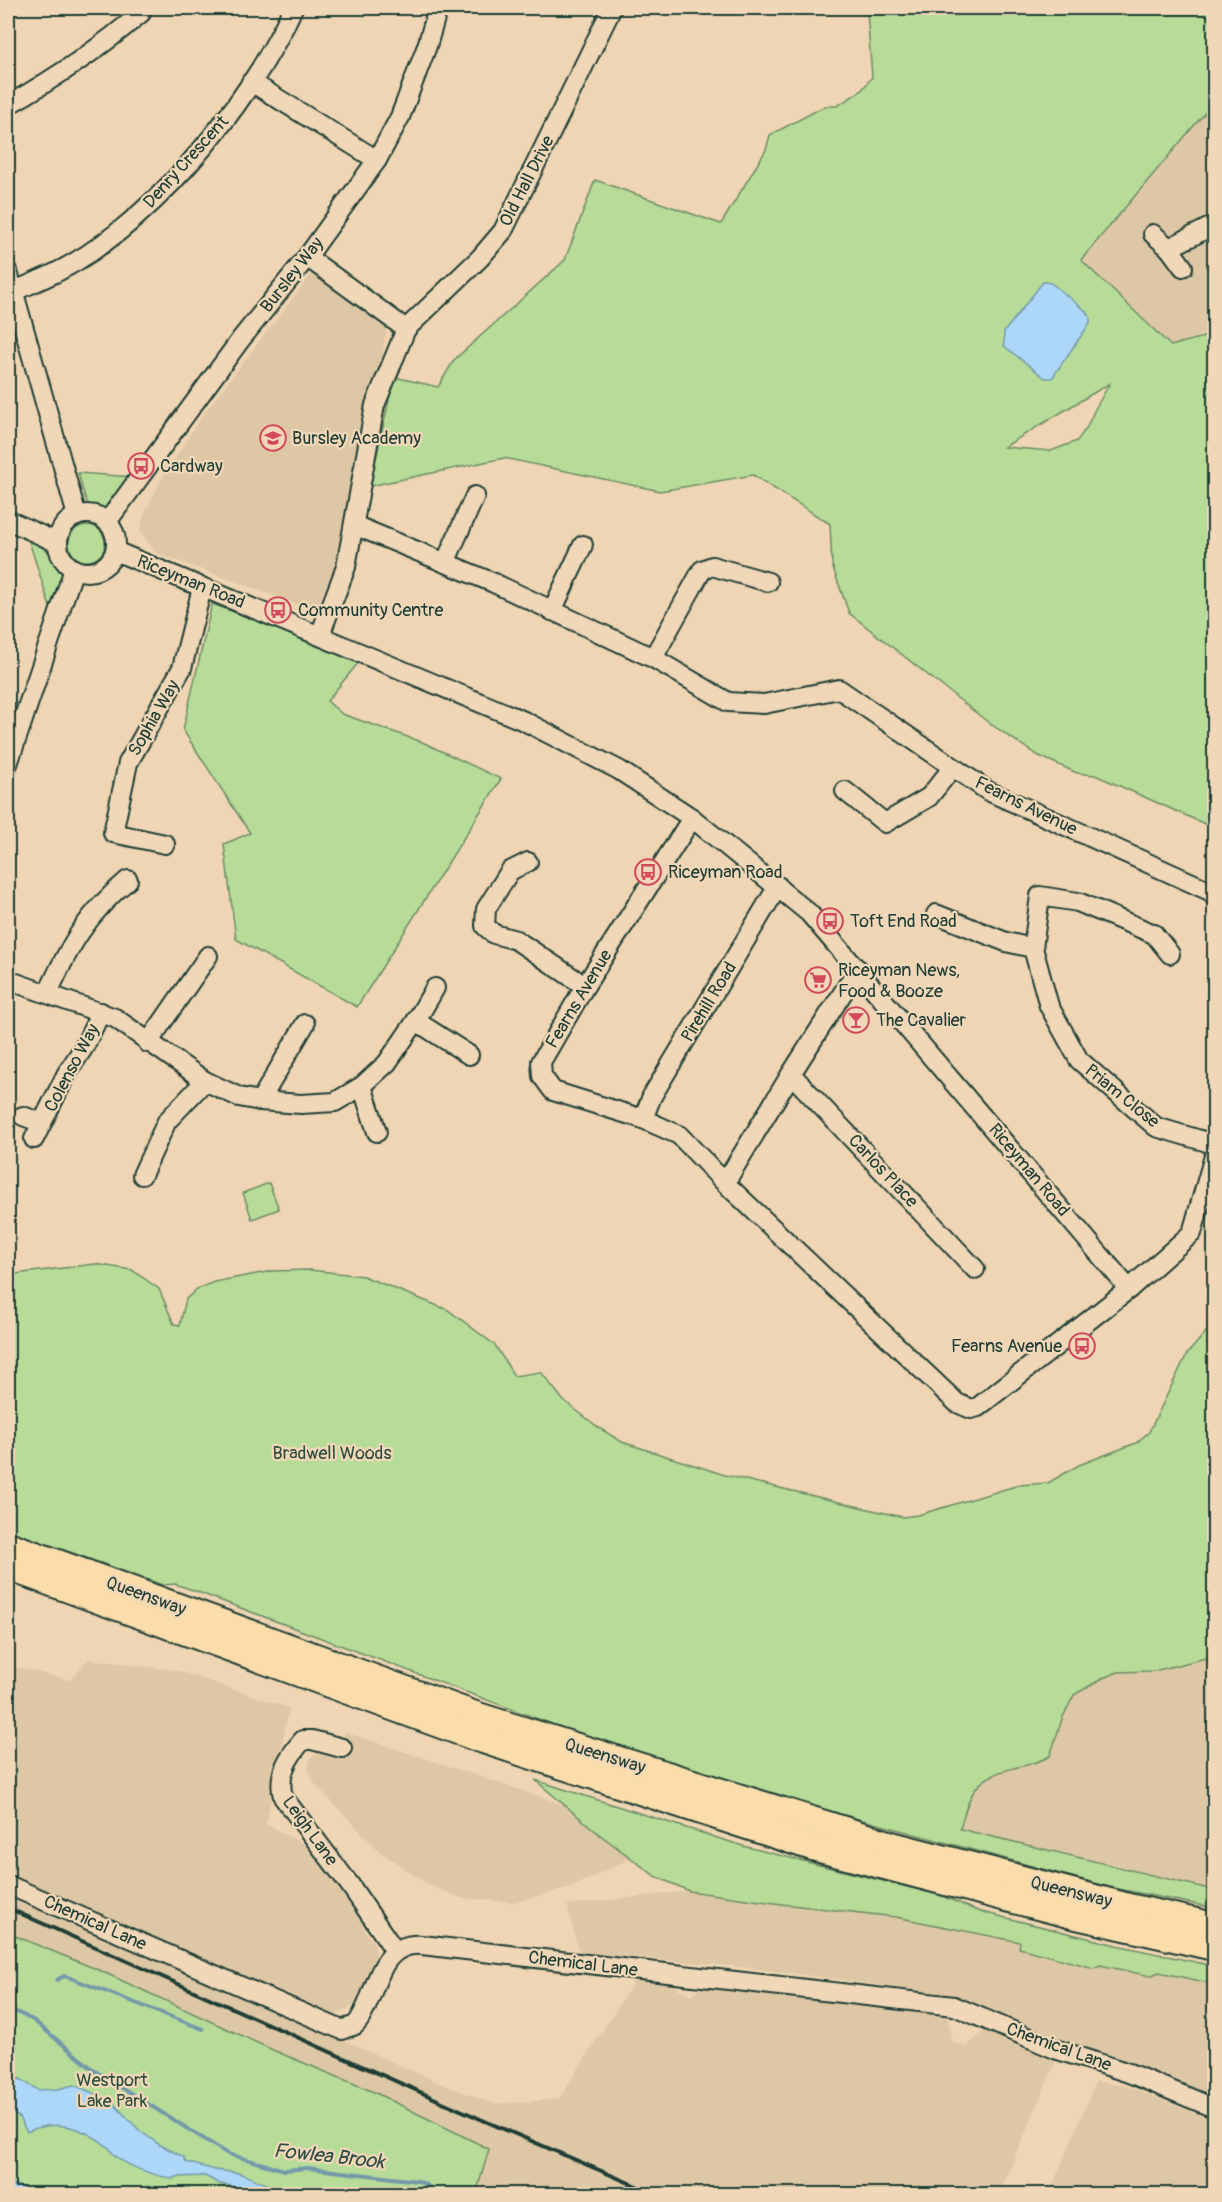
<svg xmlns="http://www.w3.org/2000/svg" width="1222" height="2202" viewBox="0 0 1222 2202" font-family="Pangolin,sans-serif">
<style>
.built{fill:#dec7a5}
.green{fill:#b7dc98;stroke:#6b8c66;stroke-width:1.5;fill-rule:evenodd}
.water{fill:#add7f8;stroke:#7499aa;stroke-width:1.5}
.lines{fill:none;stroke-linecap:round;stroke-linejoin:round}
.stream{stroke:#7499aa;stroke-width:4}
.minor-casing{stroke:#1f3d34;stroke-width:22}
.highway-casing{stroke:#1f3d34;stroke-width:30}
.minor{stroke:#f0d7b8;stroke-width:18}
.highway{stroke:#faddab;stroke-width:26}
.rail{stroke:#1f3d34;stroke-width:4}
.labels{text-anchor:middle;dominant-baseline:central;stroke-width:4.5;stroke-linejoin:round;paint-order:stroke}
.street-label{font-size:18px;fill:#1f3d34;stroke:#f0d7b8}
.poi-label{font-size:18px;fill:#1f3d34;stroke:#f0d7b8;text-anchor:start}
.park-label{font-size:18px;fill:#2e4d3e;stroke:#f0d7b8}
.water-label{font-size:20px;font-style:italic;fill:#2d4c48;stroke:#f0d7b8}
</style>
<rect width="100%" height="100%" fill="#efd5b3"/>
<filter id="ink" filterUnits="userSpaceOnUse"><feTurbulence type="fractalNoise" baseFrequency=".0167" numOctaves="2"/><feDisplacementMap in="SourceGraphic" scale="12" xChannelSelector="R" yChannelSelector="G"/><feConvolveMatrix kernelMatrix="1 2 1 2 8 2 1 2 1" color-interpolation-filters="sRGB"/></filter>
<g filter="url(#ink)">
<g class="built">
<path d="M 1214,102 L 1214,330 L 1171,347 L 1081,260 Z"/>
<path d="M 313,272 L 387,325 L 382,356 L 354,460 L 341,552 L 320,600 L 311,609 L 156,553 L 140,531 L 145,512 L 164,475 L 202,416 Z"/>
<path d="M 1214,1656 L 1214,1890 L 960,1829 L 968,1800 L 977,1786 L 996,1772 L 1040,1762 L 1049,1756 L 1062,1719 L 1074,1695 L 1103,1678 L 1118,1672 L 1154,1671 Z"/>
<path d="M 88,1659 L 179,1671 L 289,1708 L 266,1824 L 311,1848 L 365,1918 L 362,1925 L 369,1937 L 374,1943 L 377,1959 L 354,2006 L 331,2017 L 269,1992 L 8,1876 L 8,1665 L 70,1680 Z"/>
<path d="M 345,1732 L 644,1831 L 637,1852 L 620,1864 L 570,1888 L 514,1902 L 460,1898 L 429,1885 L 379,1851 L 315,1784 L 308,1769 L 310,1759 L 315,1754 L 326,1753 L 340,1757 Z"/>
<path d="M 8,1890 L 439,2083 L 495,2104 L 559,2099 L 638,1975 L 655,1978 L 692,1995 L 703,1985 L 947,2016 L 952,2041 L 966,2047 L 986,2029 L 1057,2059 L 999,2194 L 476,2194 L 488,2148 L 374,2092 L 275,2051 L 101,1971 L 8,1933 Z"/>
<path d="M 689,1891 L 782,1904 L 896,1917 L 1021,1942 L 1019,1947 L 1150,1976 L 1158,1972 L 1214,1984 L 1214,2101 L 1163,2077 L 938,1993 L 751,1968 L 579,1952 L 567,1905 Z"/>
<path d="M 1096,2081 L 1129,2087 L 1214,2121 L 1214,2194 L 1049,2194 Z"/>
</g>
<g class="green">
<path d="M 869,8 L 1214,8 L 1214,102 L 1081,260 L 1171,346 L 1214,334 L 1214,828 L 1095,775 L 1077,773 L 1037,755 L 989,723 L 849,613 L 832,565 L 830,524 L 753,475 L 660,491 L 504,458 L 370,486 L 394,377 L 438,387 L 454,360 L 565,260 L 595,180 L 721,224 L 766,150 L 770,135 L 825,106 L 837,106 L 861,91 L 872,77 L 867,12 ZM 1110,383 L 1095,409 L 1087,427 L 1077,441 L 1051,451 L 1004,447 Z"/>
<path d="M 78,473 L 132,477 L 107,510 C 84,515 84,491 78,473 Z"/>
<circle cx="87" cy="543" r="18"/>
<path d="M 28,538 L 68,566 L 54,608 L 50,607 Z"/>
<path d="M 212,604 L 325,646 L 359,662 L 327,701 L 342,714 L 422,742 L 501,779 L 357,1007 L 236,939 L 224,844 L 250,833 L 183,730 Z"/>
<path d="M 269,1183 L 279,1209 L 252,1219 L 243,1193 Z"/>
<path d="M 95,1264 L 132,1270 L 159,1289 L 174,1324 L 180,1325 L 186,1299 L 197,1289 L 214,1282 L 272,1271 L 310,1270 L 363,1276 L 448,1310 L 495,1345 L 514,1376 L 541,1372 L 563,1400 L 599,1428 L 622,1442 L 725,1475 L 902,1517 L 918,1515 L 1019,1485 L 1048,1483 L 1079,1465 L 1136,1443 L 1149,1432 L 1187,1354 L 1214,1323 L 1214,1656 L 1154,1671 L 1118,1672 L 1103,1678 L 1074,1695 L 1062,1719 L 1050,1756 C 1038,1763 1027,1765 1014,1768 C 975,1777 970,1792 960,1829 L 1214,1890 L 1214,1908 L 1109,1887 L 734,1785 L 576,1733 L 187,1588 L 175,1584 L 163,1585 L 8,1530 L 8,1275 Z"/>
<path d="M 535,1780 L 743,1846 L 939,1895 L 978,1911 L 1116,1945 L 1214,1966 L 1214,1984 L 1159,1972 L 1150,1976 L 1100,1965 L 1094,1968 L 1019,1948 L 1020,1942 L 896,1917 L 782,1904 L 689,1891 L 655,1876 L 599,1834 Z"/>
<path d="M 8,1933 L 101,1971 L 275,2051 L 374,2092 L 489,2149 L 476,2194 L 8,2194 Z"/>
</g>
<g class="water">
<path d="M 1043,282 L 1051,283 L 1087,312 L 1090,317 L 1090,323 L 1052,378 L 1045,378 L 1004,346 L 1004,332 Z"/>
<path d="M 20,2079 L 38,2090 L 58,2089 L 74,2085 L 110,2100 L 140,2131 L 160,2145 L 184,2157 L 186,2162 L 215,2170 L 239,2173 L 291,2194 L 248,2194 L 232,2186 L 220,2184 L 205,2176 L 176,2177 L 173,2179 C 154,2175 132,2169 117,2157 C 113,2155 111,2150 108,2147 C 84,2127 55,2118 27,2132 L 18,2116 L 8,2112 L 8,2081 Z"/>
<path d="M 8,2182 L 40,2194 L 8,2194 Z"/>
</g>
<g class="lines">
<g class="stream">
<path d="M 57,1980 L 64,1976 L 68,1977 L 203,2029"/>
<path d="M 8,2008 L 33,2020 L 95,2071 L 228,2154 L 284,2170 L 308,2168 L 418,2181 L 427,2185 L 435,2194"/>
</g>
<g class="minor-casing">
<g id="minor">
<path d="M 251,82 L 377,160"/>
<path d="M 8,105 C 56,78 99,49 141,13"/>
<path d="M 1153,234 L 1169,248 L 1183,267"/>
<path d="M 1169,248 L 1214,225"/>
<path d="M 307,257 L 406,329 L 375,405 L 346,567 L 320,635"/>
<path d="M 8,272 L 77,516"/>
<path d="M 8,292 C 19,290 31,284 42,279 C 142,237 250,105 293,8"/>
<path d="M 406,329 L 480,258 L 503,231 L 612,8"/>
<circle cx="87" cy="543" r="29"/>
<path d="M 8,520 L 58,543"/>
<path d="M 107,522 L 241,339 L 307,257 L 377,160 L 400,117 L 427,46 L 438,8"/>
<path d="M 354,525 L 494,583 L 653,658 L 728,702 L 764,704 L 839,689 L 988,791 L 1212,892 L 1214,896"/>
<path d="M 115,551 L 524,721 L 619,770 L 692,818 L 809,913 L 1129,1289"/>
<path d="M 445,563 L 475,496"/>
<path d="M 552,611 L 583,545"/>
<path d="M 653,658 L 702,570 L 712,566 L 768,582"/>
<path d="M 8,764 L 74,569"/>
<path d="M 845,791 L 885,823 L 929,797 L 953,767"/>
<path d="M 692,818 L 585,986 L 541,1062 L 542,1076 L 553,1091 L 643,1119 L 679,1135 L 725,1183 L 957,1403 L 971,1409 L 978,1407 L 1129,1289 L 1192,1233 L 1214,1156"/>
<path d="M 165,844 L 113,833 L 128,763 L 182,668 L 202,588"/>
<path d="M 528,862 L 510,871 L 486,909 L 485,926 L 494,934 L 516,940 L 585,986"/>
<path d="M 936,914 L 1006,942 L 1033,948"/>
<path d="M 1170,954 L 1154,934 L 1078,902 L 1040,896 L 1033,948 L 1049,1006 L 1079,1060 L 1156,1127 L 1214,1144"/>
<path d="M 8,980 L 115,1018 L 205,1081 L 239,1097 L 260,1101 L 301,1104 L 335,1102 L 362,1086 L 387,1063 L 416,1021 L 435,988"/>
<path d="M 48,993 C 69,946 87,914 128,880"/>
<path d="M 416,1021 L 469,1055"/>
<path d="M 148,1043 L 208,956"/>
<path d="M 791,1074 L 975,1269"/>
<path d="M 362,1086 L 377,1132"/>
<path d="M 260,1101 L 305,1024"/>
<path d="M 23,1116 L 42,1123"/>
<path d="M 643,1119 L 652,1096 L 778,886"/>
<path d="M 34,1139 L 67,1073 L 84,1047 L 101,1012"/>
<path d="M 142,1175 L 167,1121 L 205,1081"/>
<path d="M 725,1183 L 791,1074 L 858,969"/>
<path d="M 342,1748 L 312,1740 L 303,1740 C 288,1757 277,1774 283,1797 L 350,1885 L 395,1951"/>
<path d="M 8,1885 L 342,2030 C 345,2028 352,2027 355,2025 C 361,2020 364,2011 367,2005 C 379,1977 385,1942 422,1945 L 954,2006 L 1055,2049 L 1129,2073 L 1214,2108"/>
</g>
</g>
<g class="highway-casing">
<g id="highway">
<path d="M 8,1545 L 478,1716 L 892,1845 L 1133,1908 L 1214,1926"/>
<path d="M 8,1567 L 477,1738 L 812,1847 L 1068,1914 L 1214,1947"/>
</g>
</g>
<use href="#minor" class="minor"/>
<use href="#highway" class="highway"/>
<path class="rail" d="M 8,1908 L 485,2121 L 655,2194"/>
</g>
</g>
<defs>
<g id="school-ring" transform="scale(1.35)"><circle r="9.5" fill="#f0d7b8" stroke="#d1495b" stroke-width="1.5"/><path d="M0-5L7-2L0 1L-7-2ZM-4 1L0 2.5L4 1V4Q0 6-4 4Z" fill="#d1495b"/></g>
<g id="bus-ring" transform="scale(1.35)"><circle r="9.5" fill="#f0d7b8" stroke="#d1495b" stroke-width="1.5"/><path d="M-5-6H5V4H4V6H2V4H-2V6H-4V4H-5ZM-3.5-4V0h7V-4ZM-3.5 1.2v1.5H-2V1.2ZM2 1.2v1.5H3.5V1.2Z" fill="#d1495b"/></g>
<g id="supermarket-ring" transform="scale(1.35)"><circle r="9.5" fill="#f0d7b8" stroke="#d1495b" stroke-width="1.5"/><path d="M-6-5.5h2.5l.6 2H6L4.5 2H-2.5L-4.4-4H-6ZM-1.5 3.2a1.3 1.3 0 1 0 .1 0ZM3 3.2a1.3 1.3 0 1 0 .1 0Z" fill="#d1495b"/></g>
<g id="bar-ring" transform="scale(1.35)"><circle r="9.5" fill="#f0d7b8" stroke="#d1495b" stroke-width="1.5"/><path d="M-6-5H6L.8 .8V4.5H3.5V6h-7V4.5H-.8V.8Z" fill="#d1495b"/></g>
</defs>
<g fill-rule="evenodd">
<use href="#school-ring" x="273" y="438"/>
<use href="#bus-ring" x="141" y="466"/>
<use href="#bus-ring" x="278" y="610"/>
<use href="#bus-ring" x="648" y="872"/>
<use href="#bus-ring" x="830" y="921"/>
<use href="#supermarket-ring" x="818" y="980"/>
<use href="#bar-ring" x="856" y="1020"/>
<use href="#bus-ring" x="1082" y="1346"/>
</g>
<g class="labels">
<g class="street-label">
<text transform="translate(186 162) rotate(-48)">Denry Crescent</text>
<text transform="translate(527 181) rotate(-63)">Old Hall Drive</text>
<text transform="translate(292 275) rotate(-52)">Bursley Way</text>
<text transform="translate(191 582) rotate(22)">Riceyman Road</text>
<text transform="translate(154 718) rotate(-60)">Sophia Way</text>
<text transform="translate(1026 806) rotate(26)">Fearns Avenue</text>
<text transform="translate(579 999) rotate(-59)">Fearns Avenue</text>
<text transform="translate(709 1002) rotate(-59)">Pirehill Road</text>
<text transform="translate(72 1068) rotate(-62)">Colenso Way</text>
<text transform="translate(1122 1096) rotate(39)">Priam Close</text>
<text transform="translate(1029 1170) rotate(50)">Riceyman Road</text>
<text transform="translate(883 1171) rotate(47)">Carlos Place</text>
<text transform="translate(146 1596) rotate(20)">Queensway</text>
<text transform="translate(605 1756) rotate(17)">Queensway</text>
<text transform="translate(310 1831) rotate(54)">Leigh Lane</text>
<text transform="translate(1071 1892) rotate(14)">Queensway</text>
<text transform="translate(95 1923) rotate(24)">Chemical Lane</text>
<text transform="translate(583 1964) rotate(7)">Chemical Lane</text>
<text transform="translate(1059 2047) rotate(20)">Chemical Lane</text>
</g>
<g class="poi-label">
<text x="292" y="438">Bursley Academy</text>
<text x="160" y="466">Cardway</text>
<text x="298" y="610">Community Centre</text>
<text x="668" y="872">Riceyman Road</text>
<text x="850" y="921">Toft End Road</text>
<text x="838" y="970">Riceyman News,<tspan x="838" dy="21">Food &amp; Booze</tspan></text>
<text x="876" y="1020">The Cavalier</text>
<text x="1062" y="1346" text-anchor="end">Fearns Avenue</text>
</g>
<g class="park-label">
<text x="332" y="1453">Bradwell Woods</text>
<text x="112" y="2080">Westport<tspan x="112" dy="21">Lake Park</tspan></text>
</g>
<g class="water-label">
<text transform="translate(329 2156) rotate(6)">Fowlea Brook</text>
</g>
</g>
<rect width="1222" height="2202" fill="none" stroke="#f0d7b8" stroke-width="30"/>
<rect x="15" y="15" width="1192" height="2172" fill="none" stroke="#1f3d34" stroke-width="2" filter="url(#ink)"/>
</svg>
